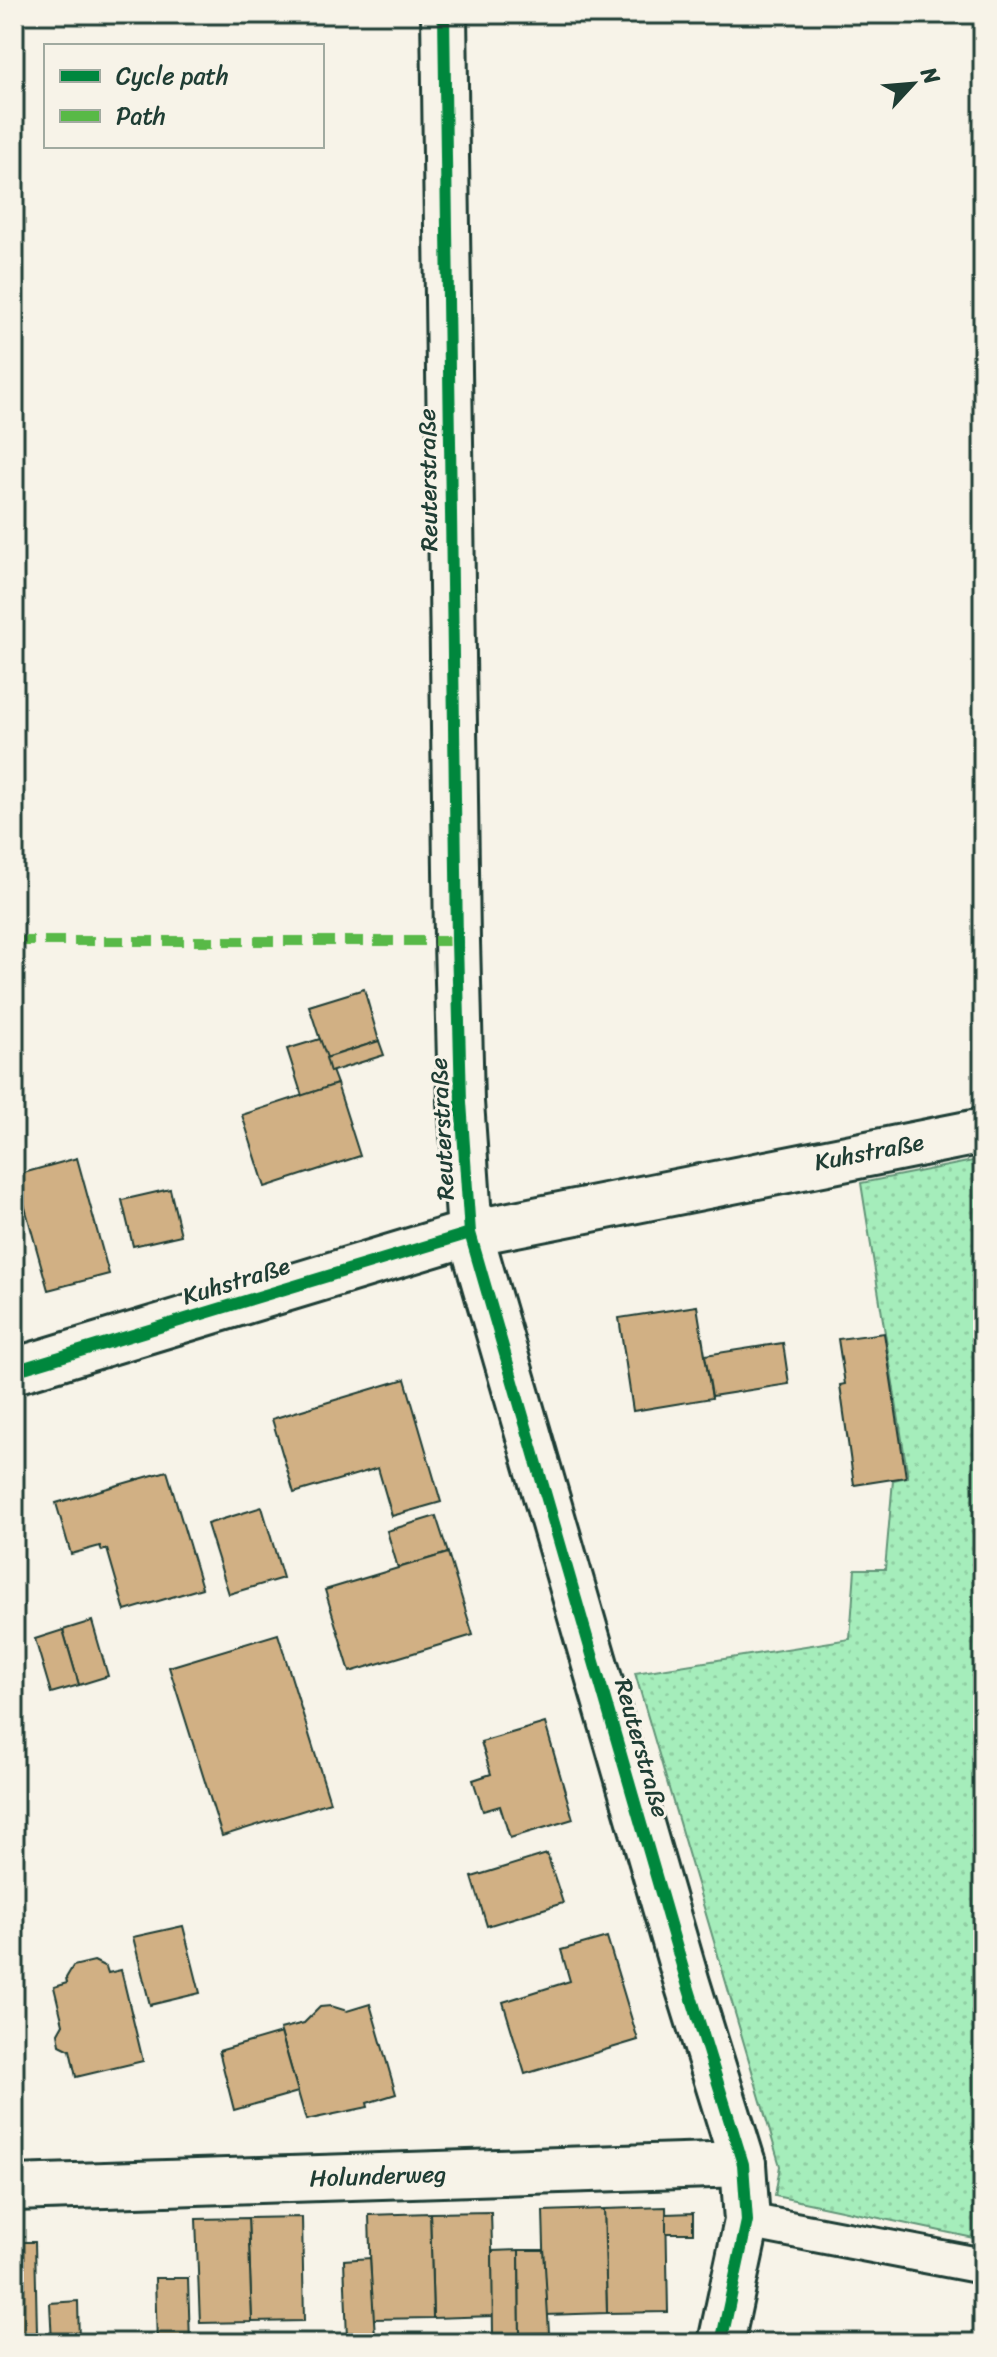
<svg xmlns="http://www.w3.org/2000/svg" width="997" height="2357" viewBox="0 0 997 2357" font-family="Sriracha,sans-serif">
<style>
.grass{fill:url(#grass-dots);stroke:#629578;stroke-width:2}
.building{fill:#d1b084;stroke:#1f3d34;stroke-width:2}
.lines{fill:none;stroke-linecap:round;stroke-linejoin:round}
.lane-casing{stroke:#1f3d34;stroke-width:40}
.street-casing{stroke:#1f3d34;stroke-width:50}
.secondary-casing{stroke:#1f3d34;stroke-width:50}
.lane{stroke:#f7f3e8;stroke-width:34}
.street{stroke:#f7f3e8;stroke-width:44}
.secondary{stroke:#f7f3e8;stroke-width:44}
.quiet{stroke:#58b947;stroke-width:10;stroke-dasharray:20 10;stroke-linecap:butt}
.cycleway-casing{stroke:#f7f3e8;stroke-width:17}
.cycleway{stroke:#00873e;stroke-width:12}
.labels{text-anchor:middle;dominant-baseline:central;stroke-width:6;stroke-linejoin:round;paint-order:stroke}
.street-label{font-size:24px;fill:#1f3d34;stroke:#f7f3e8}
</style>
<defs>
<pattern id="grass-dots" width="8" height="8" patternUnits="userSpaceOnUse" patternTransform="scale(2)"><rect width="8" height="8" fill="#a5edbb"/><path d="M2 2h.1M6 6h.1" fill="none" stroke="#8ecca1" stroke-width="1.8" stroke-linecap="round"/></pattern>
</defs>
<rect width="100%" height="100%" fill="#f7f3e8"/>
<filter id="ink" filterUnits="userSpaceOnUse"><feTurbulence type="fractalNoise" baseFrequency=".0125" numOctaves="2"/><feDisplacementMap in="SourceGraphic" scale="16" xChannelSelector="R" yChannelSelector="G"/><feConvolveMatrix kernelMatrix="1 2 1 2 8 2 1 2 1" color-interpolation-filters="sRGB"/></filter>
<g filter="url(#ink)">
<path class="grass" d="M 983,1159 L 983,2240 L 775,2196 L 780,2166 L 635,1673 L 850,1639 L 855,1569 L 885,1569 L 893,1480 L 908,1477 L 861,1183 Z"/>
<g class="building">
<path d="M 364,989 L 379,1041 L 326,1058 L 309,1006 Z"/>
<path d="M 320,1039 L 337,1084 L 302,1096 L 287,1049 Z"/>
<path d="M 379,1041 L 384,1055 L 330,1072 L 326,1058 Z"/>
<path d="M 337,1084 L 360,1156 L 265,1187 L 242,1115 Z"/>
<path d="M 77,1158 L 109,1274 L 48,1290 L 16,1175 Z"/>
<path d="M 170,1189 L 181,1235 L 133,1246 L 122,1200 Z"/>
<path d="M 697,1306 L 712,1398 L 633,1411 L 619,1318 Z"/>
<path d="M 884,1333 L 906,1477 L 854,1485 L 840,1385 L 845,1384 L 838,1339 Z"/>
<path d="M 783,1343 L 789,1384 L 712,1396 L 705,1355 Z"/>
<path d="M 405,1379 L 441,1502 L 392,1516 L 378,1468 L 294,1493 L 272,1419 Z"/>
<path d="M 167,1471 L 202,1588 L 125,1611 L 107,1549 L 102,1551 L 100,1546 L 71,1554 L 56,1503 Z"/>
<path d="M 262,1507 L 283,1578 L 229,1594 L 207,1524 Z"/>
<path d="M 436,1516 L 448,1553 L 398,1568 L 387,1531 Z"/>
<path d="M 448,1553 L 473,1635 L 350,1672 L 325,1590 Z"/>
<path d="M 92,1621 L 108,1676 L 79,1685 L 63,1630 Z"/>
<path d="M 63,1630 L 79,1685 L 51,1693 L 35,1639 Z"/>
<path d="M 278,1634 L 330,1802 L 222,1836 L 169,1667 Z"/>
<path d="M 545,1723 L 573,1819 L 510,1838 L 500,1806 L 483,1811 L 473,1780 L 491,1774 L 481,1742 Z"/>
<path d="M 547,1854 L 563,1903 L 487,1926 L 472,1877 Z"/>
<path d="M 183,1926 L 200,1993 L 150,2005 L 133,1937 Z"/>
<path d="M 607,1937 L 638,2040 L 525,2074 L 503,2002 L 570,1981 L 561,1950 Z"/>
<path d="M 94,1961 L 106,1967 L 108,1973 L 121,1970 L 143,2061 L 76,2077 L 70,2050 L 60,2045 L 58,2033 L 63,2024 L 54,1987 L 67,1983 L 66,1978 L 73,1966 Z"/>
<path d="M 370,2004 L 396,2094 L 367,2103 L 368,2107 L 306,2120 L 280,2029 L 304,2023 L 320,2007 L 331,2006 L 347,2011 Z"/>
<path d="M 281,2033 L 298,2092 L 234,2110 L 219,2051 Z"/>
<path d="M 666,2207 L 668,2312 L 607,2313 L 604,2209 Z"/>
<path d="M 604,2209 L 607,2313 L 546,2315 L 543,2211 Z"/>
<path d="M 491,2212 L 494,2316 L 433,2318 L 430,2213 Z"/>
<path d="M 430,2213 L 433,2318 L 372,2319 L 369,2215 Z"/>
<path d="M 693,2213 L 693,2233 L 666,2233 L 666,2214 Z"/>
<path d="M 302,2217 L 304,2321 L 252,2322 L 248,2218 Z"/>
<path d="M 248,2218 L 252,2322 L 200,2323 L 196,2219 Z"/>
<path d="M 14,2242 L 35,2242 L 37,2333 L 14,2334 Z"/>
<path d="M 519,2250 L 520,2334 L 493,2334 L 492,2251 Z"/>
<path d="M 519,2250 L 544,2250 L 549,2333 L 520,2334 Z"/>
<path d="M 370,2258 L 375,2336 L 347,2338 L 344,2260 Z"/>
<path d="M 155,2278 L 188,2278 L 190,2343 L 157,2343 Z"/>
<path d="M 78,2301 L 79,2343 L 52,2343 L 50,2303 Z"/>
</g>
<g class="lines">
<g class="lane-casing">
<path id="lane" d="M 747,2221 L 983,2266"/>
</g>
<g class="street-casing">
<g id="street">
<path d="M 470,1233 L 983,1131"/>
<path d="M 14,2188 L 743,2164"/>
</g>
</g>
<g class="secondary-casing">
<g id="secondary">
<path d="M 444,14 L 457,941 L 461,1102 L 470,1233 L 687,1983 L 743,2164 L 747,2221 L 721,2343"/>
<path d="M 14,1371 L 470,1233"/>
</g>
</g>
<use href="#lane" class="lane"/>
<use href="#street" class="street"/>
<use href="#secondary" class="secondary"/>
<path class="quiet" d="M 14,941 L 457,941"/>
<g class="cycleway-casing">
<g id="cycleway">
<path d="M 444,14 L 457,941 L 461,1102 L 470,1233 L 687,1983 L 743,2164 L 747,2221 L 721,2343"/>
<path d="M 14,1371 L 470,1233"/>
</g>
</g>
<use href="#cycleway" class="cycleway"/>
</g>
</g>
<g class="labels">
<g class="street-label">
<text transform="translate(428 480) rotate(-91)">Reuterstraße</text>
<text transform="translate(442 1129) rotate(-93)">Reuterstraße</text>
<text transform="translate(869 1152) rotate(-11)">Kuhstraße</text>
<text transform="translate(236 1281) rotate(-17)">Kuhstraße</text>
<text transform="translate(642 1748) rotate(74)">Reuterstraße</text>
<text transform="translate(378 2176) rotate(-2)">Holunderweg</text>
</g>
</g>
<rect width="997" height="2357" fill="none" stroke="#f7f3e8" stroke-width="48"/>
<rect x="24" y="24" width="949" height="2309" fill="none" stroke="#1f3d34" stroke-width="3" filter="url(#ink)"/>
<rect x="44" y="44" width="280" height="104" fill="#f7f3e8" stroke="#a1aaa0" stroke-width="2"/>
<rect x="60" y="70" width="40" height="12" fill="#00873e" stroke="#a1aaa0" stroke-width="2"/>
<text x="116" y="84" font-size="24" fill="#1f3d34">Cycle path</text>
<rect x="60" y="110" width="40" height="12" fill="#58b947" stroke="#a1aaa0" stroke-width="2"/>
<text x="116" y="124" font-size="24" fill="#1f3d34">Path</text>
<g transform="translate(913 84) rotate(64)" stroke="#f7f3e8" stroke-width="6" paint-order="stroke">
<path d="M0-6L14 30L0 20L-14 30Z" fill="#1f3d34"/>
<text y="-12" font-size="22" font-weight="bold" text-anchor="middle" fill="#1f3d34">N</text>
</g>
</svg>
